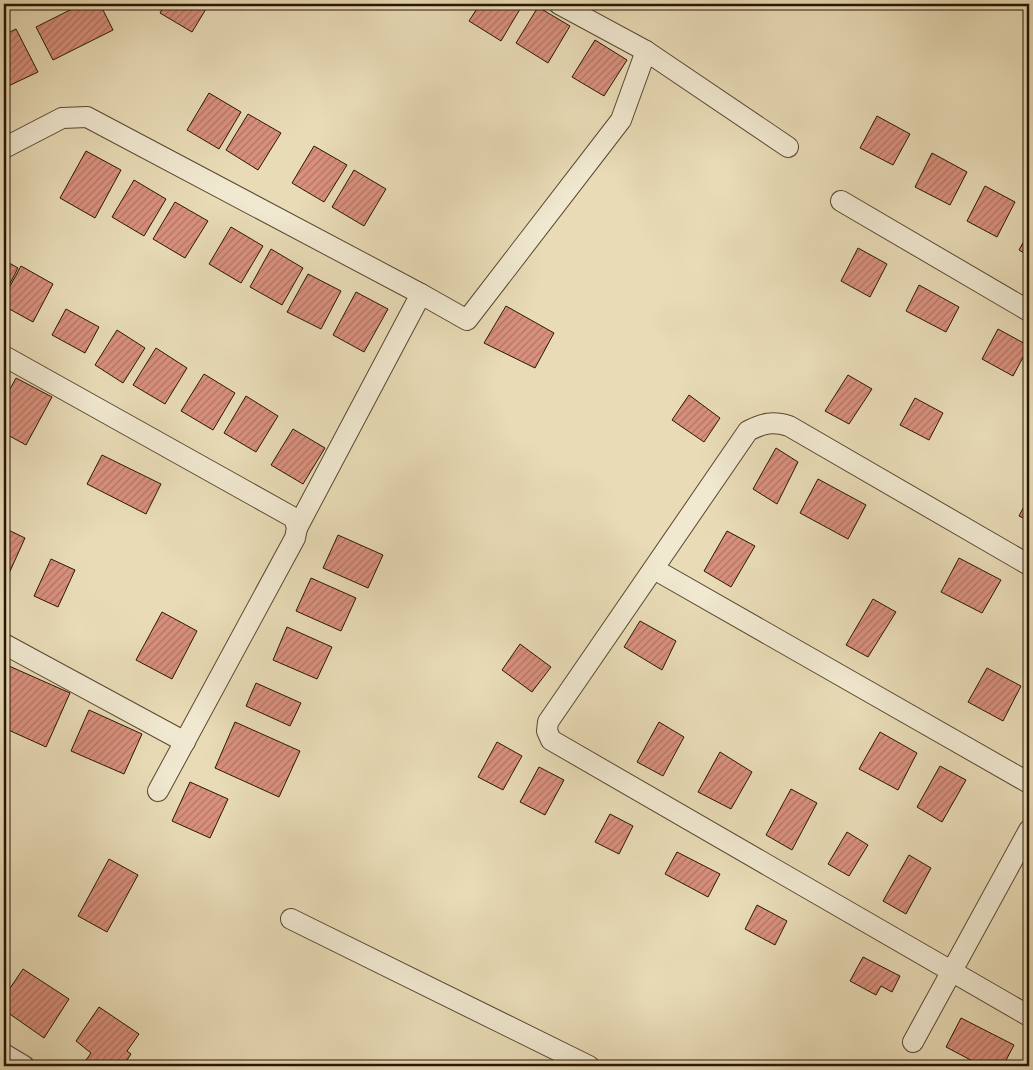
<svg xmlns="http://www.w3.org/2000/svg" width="1033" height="1070" viewBox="0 0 1033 1070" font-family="Vollkorn,serif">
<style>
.building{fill:url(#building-hatch);stroke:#291603}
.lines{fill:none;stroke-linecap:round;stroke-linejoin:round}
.minor-casing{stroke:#594730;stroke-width:22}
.minor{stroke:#f0e8d0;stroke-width:20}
</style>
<defs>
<pattern id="building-hatch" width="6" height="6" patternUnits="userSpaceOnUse" patternTransform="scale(1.25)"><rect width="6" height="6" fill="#d9907d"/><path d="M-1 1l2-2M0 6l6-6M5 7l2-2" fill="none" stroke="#b07564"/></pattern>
</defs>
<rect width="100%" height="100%" fill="#e8dbb6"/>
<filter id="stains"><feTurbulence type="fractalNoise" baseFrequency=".004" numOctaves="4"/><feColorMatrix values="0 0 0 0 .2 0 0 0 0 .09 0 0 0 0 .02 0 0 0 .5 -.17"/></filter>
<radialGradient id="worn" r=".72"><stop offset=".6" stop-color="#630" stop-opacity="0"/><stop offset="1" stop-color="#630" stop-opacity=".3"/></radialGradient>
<g class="building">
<path d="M 82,4 L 100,4 L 113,30 L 53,60 L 36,27 Z"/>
<path d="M 165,4 L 209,4 L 192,32 L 160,13 Z"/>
<path d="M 480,4 L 523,4 L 501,41 L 469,21 Z"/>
<path d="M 538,7 L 570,26 L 548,63 L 516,43 Z"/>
<path d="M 16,29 L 38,72 L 4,88 L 4,35 Z"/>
<path d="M 595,40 L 627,60 L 604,96 L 572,77 Z"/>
<path d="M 209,93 L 241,112 L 219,149 L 187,130 Z"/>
<path d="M 248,114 L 281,133 L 258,170 L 226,150 Z"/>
<path d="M 877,116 L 910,134 L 893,165 L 860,148 Z"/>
<path d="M 314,146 L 347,165 L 324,202 L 292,183 Z"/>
<path d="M 86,151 L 121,170 L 95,218 L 60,198 Z"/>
<path d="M 932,153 L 967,172 L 950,205 L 915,187 Z"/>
<path d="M 354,170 L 386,189 L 364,226 L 332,207 Z"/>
<path d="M 134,180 L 166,199 L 144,236 L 112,217 Z"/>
<path d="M 985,186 L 1015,202 L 997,237 L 967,221 Z"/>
<path d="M 175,202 L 208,221 L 185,258 L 153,239 Z"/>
<path d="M 231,227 L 263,246 L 241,283 L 209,264 Z"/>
<path d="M 1029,232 L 1029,256 L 1019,250 Z"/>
<path d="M 858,248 L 887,264 L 870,297 L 841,281 Z"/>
<path d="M 271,249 L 303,268 L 282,305 L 250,287 Z"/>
<path d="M 4,260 L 18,268 L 4,295 Z"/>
<path d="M 21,266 L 53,284 L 33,322 L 4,306 L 4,297 Z"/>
<path d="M 308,274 L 341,291 L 321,329 L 287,312 Z"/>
<path d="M 919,285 L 959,307 L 946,332 L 906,311 Z"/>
<path d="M 356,292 L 388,309 L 364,352 L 333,335 Z"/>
<path d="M 506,306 L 554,333 L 535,368 L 484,343 Z"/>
<path d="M 66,309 L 99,327 L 85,353 L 52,335 Z"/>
<path d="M 998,329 L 1029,346 L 1013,376 L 982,359 Z"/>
<path d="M 117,330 L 145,348 L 123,383 L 95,365 Z"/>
<path d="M 156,348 L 187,368 L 165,404 L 133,385 Z"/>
<path d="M 204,374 L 235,393 L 213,430 L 181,411 Z"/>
<path d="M 848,375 L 872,389 L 849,424 L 825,411 Z"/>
<path d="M 16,378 L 52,397 L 26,445 L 4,433 L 4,400 Z"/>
<path d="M 689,395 L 720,418 L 704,442 L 672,420 Z"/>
<path d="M 246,396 L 278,416 L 256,452 L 224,433 Z"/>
<path d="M 915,398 L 943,413 L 929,440 L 900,425 Z"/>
<path d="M 293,429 L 325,448 L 303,484 L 271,465 Z"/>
<path d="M 776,448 L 798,462 L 777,504 L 753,489 Z"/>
<path d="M 102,455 L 161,484 L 146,514 L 87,484 Z"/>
<path d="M 818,479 L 866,505 L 848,539 L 800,513 Z"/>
<path d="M 1029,497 L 1029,521 L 1019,516 Z"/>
<path d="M 4,528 L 25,538 L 6,580 L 4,578 Z"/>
<path d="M 727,531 L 755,546 L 731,587 L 704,571 Z"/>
<path d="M 338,535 L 383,555 L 368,588 L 323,568 Z"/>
<path d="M 959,558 L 1001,580 L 982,613 L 941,592 Z"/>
<path d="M 51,559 L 75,570 L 58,607 L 34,596 Z"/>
<path d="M 311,578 L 356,598 L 341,631 L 296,611 Z"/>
<path d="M 873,599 L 896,612 L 868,657 L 846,645 Z"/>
<path d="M 162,612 L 197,631 L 172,679 L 136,660 Z"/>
<path d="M 640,621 L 676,641 L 662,670 L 624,647 Z"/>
<path d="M 287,627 L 332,647 L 317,679 L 273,660 Z"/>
<path d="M 520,644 L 551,667 L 532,692 L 502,670 Z"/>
<path d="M 9,666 L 70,693 L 46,747 L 4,728 L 4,677 Z"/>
<path d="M 987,668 L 1021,686 L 1003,721 L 968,702 Z"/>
<path d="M 256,683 L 301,703 L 290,726 L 246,706 Z"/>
<path d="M 89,710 L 142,734 L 124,774 L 71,751 Z"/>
<path d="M 235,722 L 300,751 L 279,797 L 215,768 Z"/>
<path d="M 659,722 L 684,737 L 663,776 L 637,762 Z"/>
<path d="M 880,732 L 917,753 L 898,790 L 859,769 Z"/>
<path d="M 497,742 L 522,756 L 503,790 L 478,777 Z"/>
<path d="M 720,752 L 752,772 L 731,809 L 698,792 Z"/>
<path d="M 940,766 L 966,780 L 942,822 L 917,807 Z"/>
<path d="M 539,767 L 564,780 L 545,815 L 520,802 Z"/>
<path d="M 190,782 L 228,799 L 210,838 L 172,821 Z"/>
<path d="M 791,789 L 817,803 L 792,850 L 766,835 Z"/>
<path d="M 610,814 L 633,826 L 619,854 L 595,842 Z"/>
<path d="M 847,832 L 868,845 L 849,876 L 828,864 Z"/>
<path d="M 677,852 L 720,874 L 708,897 L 665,874 Z"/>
<path d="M 909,855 L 931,868 L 906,914 L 883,901 Z"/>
<path d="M 109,859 L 138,875 L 107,932 L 78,916 Z"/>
<path d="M 757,905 L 787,921 L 775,945 L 745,929 Z"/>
<path d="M 863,957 L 900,976 L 892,992 L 881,986 L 876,995 L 850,981 Z"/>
<path d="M 23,969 L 69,999 L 44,1038 L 4,1010 L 4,997 Z"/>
<path d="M 99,1007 L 139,1034 L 127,1051 L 131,1054 L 123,1066 L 96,1066 L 86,1060 L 91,1053 L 76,1041 Z"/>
<path d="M 961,1018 L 1014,1045 L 1003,1066 L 982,1066 L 946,1047 Z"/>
</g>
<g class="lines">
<g class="minor-casing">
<g id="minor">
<path d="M 559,4 L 646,51 L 788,147"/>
<path d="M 4,148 L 62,118 L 87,117 L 421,294 L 297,528"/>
<path d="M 841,201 L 1029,311"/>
<path d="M 421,294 L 467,320 L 621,120 L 646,51"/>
<path d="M 4,356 L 294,518 L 297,528 L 295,538 L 158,791"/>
<path d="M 1029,565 L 789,426 C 773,421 763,423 748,431 L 548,722 L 547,731 L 551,740 L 1029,1016"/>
<path d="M 654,569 L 1029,783"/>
<path d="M 4,644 L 185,742"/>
<path d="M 291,919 L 589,1066"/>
<path d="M 913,1042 L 1029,830"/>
<path d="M 4,1054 L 24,1066"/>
</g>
</g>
<use href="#minor" class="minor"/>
</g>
<rect width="1033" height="1070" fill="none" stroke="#e8dbb6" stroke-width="20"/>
<rect x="5" y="5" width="1023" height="1060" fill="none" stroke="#291603" stroke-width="2.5"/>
<rect x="10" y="10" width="1013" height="1050" fill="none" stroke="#291603"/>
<rect width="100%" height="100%" filter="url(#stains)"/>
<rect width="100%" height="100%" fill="url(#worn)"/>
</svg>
